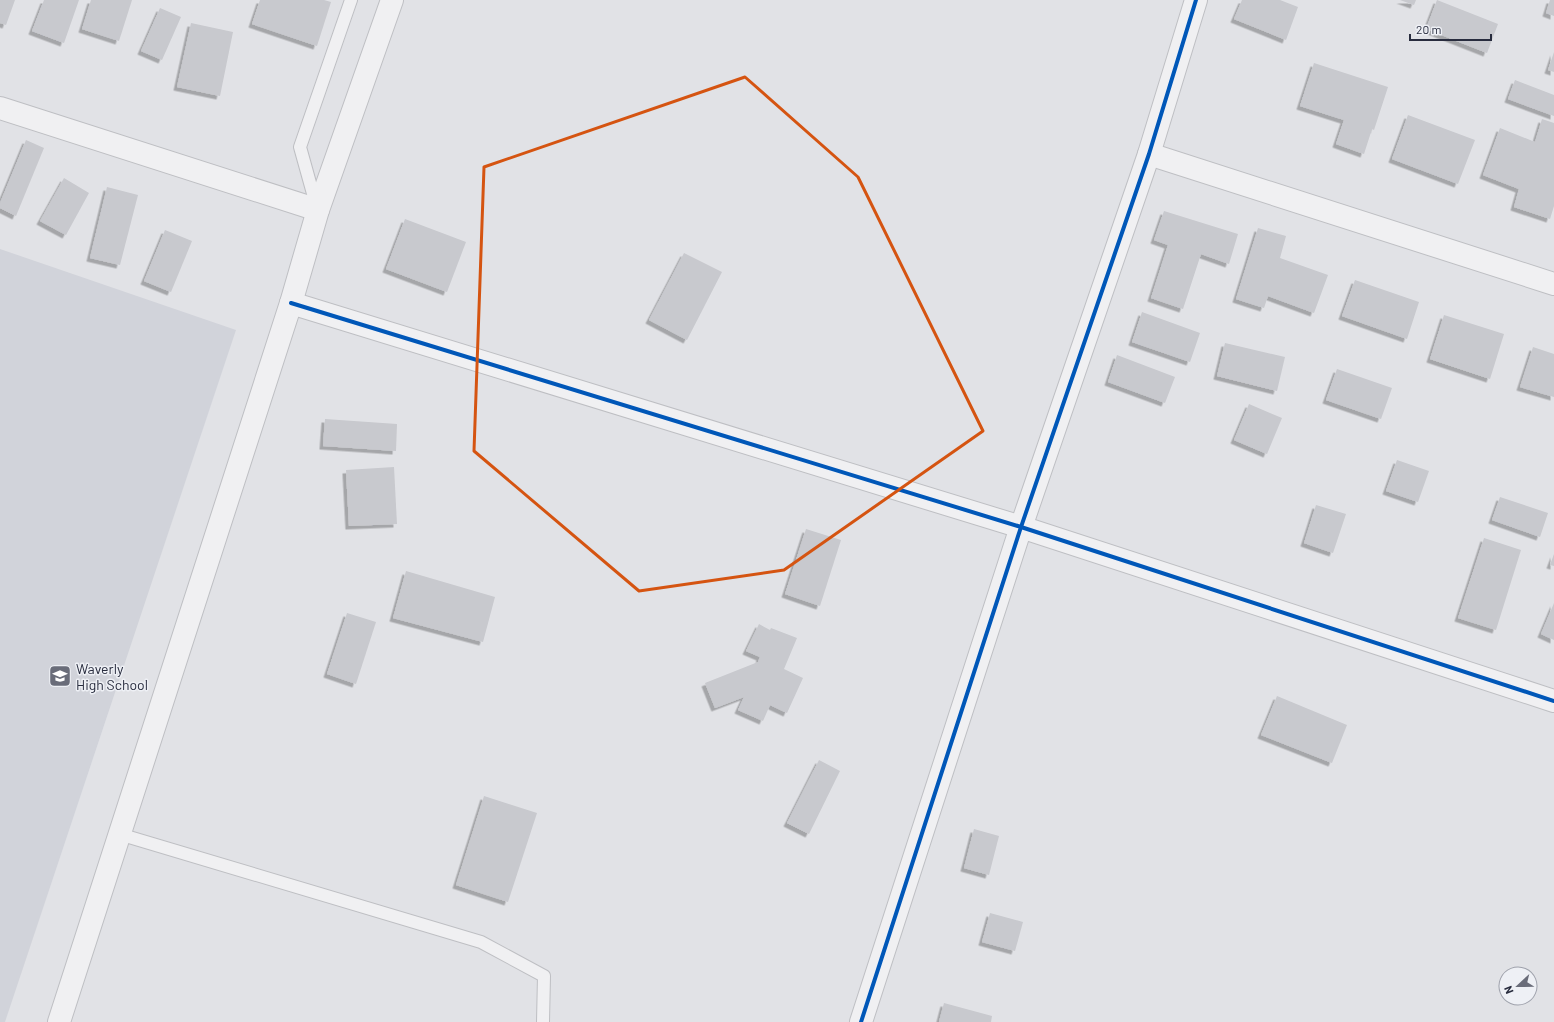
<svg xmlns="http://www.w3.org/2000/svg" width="1554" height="1022" viewBox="0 0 1554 1022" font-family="Barlow,sans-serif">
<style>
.built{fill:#d1d3da}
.building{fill:#c8c9ce;filter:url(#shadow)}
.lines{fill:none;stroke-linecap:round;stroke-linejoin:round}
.lane-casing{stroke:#bebfc3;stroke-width:14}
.street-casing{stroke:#bebfc3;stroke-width:24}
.lane{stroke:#f0f0f2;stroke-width:12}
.street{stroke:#f0f0f2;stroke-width:22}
.cycleway-casing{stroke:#eef0f5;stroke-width:6}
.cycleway{stroke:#0057b8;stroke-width:4}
.marked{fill:none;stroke:#d55411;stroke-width:3;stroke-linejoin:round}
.labels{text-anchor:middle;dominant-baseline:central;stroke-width:3;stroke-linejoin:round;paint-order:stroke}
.poi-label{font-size:14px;fill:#282c3e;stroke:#eef0f5;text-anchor:start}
</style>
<defs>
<filter id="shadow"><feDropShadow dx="-3.5" dy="3.5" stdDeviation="0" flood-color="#0004"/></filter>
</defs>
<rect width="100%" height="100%" fill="#e1e2e6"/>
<path class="built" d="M 0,249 L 236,330 L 5,1022 L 0,1022 Z"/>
<g class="building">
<path d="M 0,0 L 15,0 L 6,25 L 0,23 Z"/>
<path d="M 44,0 L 79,0 L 64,43 L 32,31 Z"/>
<path d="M 91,0 L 132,0 L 119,41 L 82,29 Z"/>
<path d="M 260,0 L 324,0 L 331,2 L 317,46 L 252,24 Z"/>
<path d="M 1242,0 L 1280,0 L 1298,7 L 1286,40 L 1234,19 Z"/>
<path d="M 1400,0 L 1416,0 L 1414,5 Z"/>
<path d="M 1437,0 L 1498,24 L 1487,53 L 1426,29 Z"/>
<path d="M 1550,0 L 1554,0 L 1554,16 L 1546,13 Z"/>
<path d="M 160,8 L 181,17 L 162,60 L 141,51 Z"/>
<path d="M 191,23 L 233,32 L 220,96 L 177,87 Z"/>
<path d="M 1554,52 L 1554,72 L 1548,70 Z"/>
<path d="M 1314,63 L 1388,87 L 1374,130 L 1372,129 L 1364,154 L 1336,144 L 1344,120 L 1300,106 Z"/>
<path d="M 1515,80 L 1554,95 L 1554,116 L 1508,99 Z"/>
<path d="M 1408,115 L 1475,140 L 1458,184 L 1392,159 Z"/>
<path d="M 1542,119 L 1554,123 L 1554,206 L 1550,219 L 1514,207 L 1519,189 L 1483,175 L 1500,128 L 1535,142 Z"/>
<path d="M 26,140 L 44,148 L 16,216 L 0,208 L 0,203 Z"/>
<path d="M 64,178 L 89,193 L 66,235 L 40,221 Z"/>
<path d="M 107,187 L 138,195 L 120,265 L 90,258 Z"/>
<path d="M 1164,211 L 1238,234 L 1229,264 L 1201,254 L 1183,309 L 1151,298 L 1168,245 L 1154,240 Z"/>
<path d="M 405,219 L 466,242 L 447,292 L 386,269 Z"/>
<path d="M 1258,228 L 1286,236 L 1280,258 L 1328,275 L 1314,313 L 1268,296 L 1264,308 L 1236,299 Z"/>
<path d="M 165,230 L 192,241 L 171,292 L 144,281 Z"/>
<path d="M 684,253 L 722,272 L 687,340 L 649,320 Z"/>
<path d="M 1355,280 L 1419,302 L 1407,339 L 1342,316 Z"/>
<path d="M 1142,312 L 1200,333 L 1190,362 L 1132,342 Z"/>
<path d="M 1444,315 L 1504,334 L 1490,379 L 1430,359 Z"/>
<path d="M 1225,343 L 1285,357 L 1277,391 L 1217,376 Z"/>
<path d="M 1533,347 L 1554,354 L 1554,397 L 1520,387 Z"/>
<path d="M 1117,355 L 1175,377 L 1165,403 L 1108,382 Z"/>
<path d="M 1337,369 L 1392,388 L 1381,419 L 1326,400 Z"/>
<path d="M 1249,404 L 1282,418 L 1267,454 L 1234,440 Z"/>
<path d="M 325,419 L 397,424 L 396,451 L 323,446 Z"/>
<path d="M 1397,460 L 1429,471 L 1418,502 L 1386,491 Z"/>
<path d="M 394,467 L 397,524 L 349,526 L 346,470 Z"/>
<path d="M 1500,497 L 1548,513 L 1540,537 L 1492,520 Z"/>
<path d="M 1316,505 L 1346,514 L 1333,553 L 1304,543 Z"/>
<path d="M 806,529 L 841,540 L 820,606 L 785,594 Z"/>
<path d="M 1484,538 L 1521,550 L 1496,630 L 1458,618 Z"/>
<path d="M 1554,554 L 1554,566 L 1550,565 Z"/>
<path d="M 406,571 L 495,597 L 483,642 L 393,618 Z"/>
<path d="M 1554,603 L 1554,640 L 1541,634 Z"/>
<path d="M 347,613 L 376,622 L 356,684 L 327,674 Z"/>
<path d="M 759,624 L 770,630 L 771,628 L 797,638 L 784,669 L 803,678 L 787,713 L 770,705 L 763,721 L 738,710 L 744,697 L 715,708 L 705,683 L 758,662 L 760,657 L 746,651 Z"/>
<path d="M 1277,696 L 1347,725 L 1332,763 L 1261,735 Z"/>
<path d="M 819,760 L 840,771 L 809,834 L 787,823 Z"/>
<path d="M 484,796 L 537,813 L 508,902 L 456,885 Z"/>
<path d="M 974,829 L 999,836 L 989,875 L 964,868 Z"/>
<path d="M 990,913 L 1023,922 L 1015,951 L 982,942 Z"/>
<path d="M 944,1003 L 992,1016 L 991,1022 L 939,1022 Z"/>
</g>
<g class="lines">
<g class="lane-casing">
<g id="lane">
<path d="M 317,208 L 300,147 L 351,0"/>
<path d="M 119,834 L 481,942 L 544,976 L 543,1022"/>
</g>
</g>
<g class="street-casing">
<g id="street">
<path d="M 0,108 L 318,210"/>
<path d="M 1149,154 L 1554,284"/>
<path d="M 291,303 L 1021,527 L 1554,701"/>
<path d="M 59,1022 L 291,303 L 318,210 L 392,0"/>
<path d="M 861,1022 L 1021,527 L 1149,154 L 1196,0"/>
</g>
</g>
<use href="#lane" class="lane"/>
<use href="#street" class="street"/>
<g class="cycleway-casing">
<g id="cycleway">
<path d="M 291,303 L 1021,527 L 1554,701"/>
<path d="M 861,1022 L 1021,527 L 1149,154 L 1196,0"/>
</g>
</g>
<use href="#cycleway" class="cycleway"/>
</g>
<path class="marked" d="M 745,77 L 858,177 L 983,431 L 784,570 L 639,591 L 474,451 L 484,167 Z"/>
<defs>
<g id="school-square" transform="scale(1.15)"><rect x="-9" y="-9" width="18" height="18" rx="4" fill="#696c79" stroke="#eef0f5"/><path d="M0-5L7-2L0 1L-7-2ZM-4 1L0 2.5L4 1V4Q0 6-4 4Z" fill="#fff"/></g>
</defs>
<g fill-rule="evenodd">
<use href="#school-square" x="60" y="676"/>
</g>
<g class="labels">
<g class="poi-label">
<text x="76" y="668">Waverly<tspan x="76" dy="16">High School</tspan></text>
</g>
</g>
<g transform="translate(1518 986) rotate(248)"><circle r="19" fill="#eef0f5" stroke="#9fa2ac"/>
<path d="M0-3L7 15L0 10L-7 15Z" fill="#696c79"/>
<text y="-6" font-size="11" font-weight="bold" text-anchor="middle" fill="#282c3e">N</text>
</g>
<path d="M1410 34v6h81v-6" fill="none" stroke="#282c3e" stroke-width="2"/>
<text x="1416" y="34" font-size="12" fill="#282c3e" stroke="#eef0f5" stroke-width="3" paint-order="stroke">20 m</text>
</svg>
